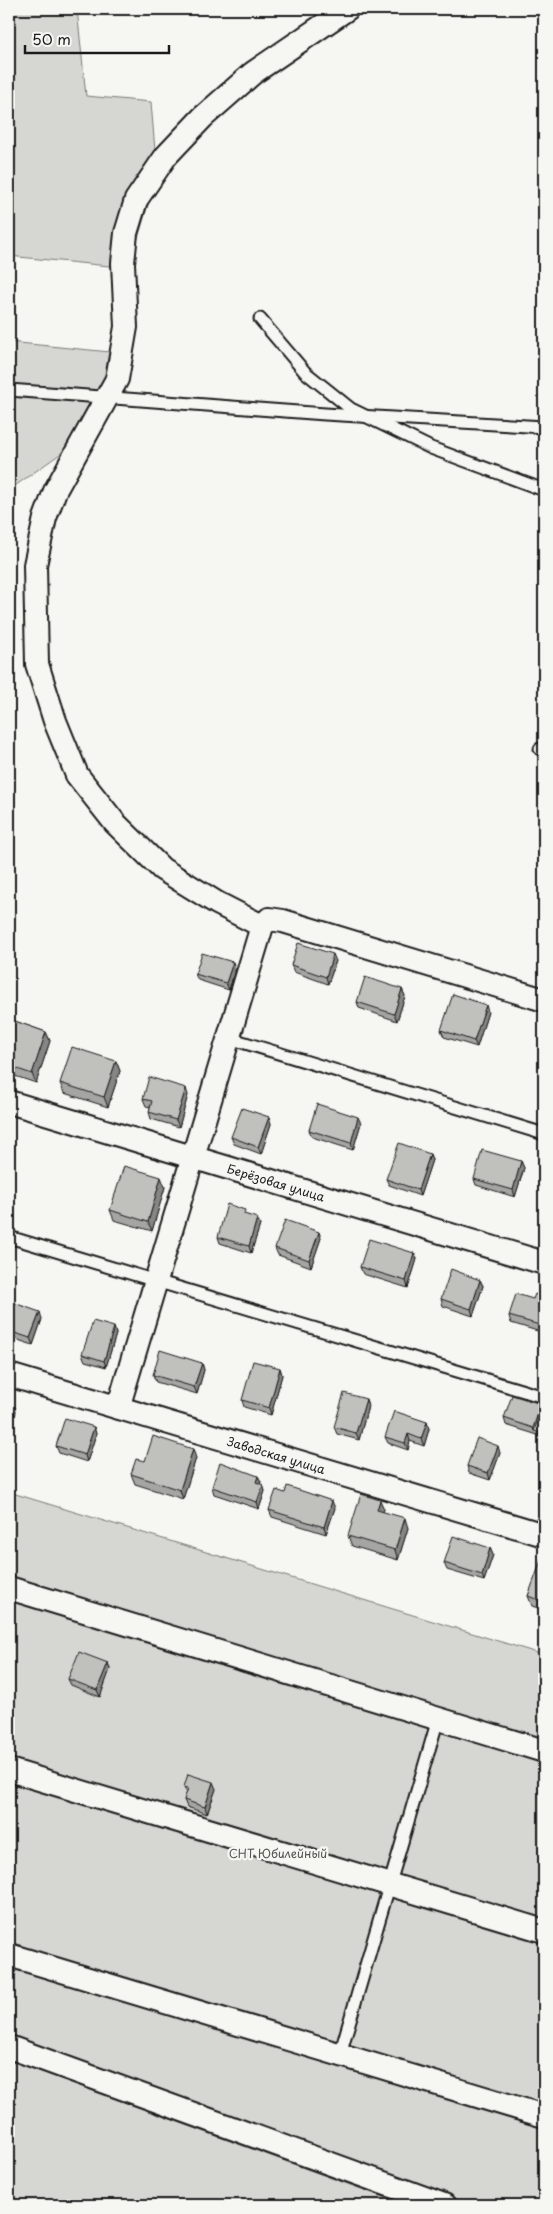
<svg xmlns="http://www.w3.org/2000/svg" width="553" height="2214" viewBox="0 0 553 2214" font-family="'Playpen Sans',sans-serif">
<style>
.green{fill:#d6d6d2;stroke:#797977}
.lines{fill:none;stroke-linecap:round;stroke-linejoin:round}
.lane-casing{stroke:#1c1c1c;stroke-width:15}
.street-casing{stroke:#1c1c1c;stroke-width:26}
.lane{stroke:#f6f6f2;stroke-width:11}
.street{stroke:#f6f6f2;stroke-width:22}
.wall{fill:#a5a5a3;stroke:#1c1c1c}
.shaded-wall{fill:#868684;stroke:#1c1c1c}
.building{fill:#c0c0bd;stroke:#1c1c1c}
.labels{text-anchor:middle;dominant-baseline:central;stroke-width:4.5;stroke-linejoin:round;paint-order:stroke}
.street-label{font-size:12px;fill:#1c1c1c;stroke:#f6f6f2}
.park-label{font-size:12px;fill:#545453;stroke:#f6f6f2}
</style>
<rect width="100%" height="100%" fill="#f6f6f2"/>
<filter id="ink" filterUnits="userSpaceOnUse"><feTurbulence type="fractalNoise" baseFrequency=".02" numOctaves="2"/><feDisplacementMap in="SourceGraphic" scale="10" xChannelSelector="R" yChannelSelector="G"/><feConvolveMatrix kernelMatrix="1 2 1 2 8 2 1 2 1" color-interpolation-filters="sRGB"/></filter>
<g filter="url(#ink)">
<g class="green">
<path d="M 9,9 L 77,9 L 86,96 L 151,102 L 157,175 L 129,268 L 9,256 Z"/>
<path d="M 9,342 L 130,354 L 123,393 L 63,452 L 9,490 Z"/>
<path d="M 9,1492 L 544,1655 L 544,2205 L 472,2205 L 9,2038 Z"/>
<path d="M 9,2060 L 405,2205 L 9,2205 Z"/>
</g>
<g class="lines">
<g class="lane-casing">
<g id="lane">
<path d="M 260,319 L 305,372 L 351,409 L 431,448 L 544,490"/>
<path d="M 9,390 L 325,414 L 544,427"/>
<path d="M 540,749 L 544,750"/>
<path d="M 229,1038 L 544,1134"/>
<path d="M 9,1237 L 544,1397"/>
<path d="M 340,2054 L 438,1719"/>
</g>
</g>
<g class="street-casing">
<g id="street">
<path d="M 262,926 L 217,903 L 162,869 L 115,823 L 77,775 L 55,721 L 37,664 L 35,565 L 45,518 L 55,491 L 117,379 L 126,327 L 123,263 L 126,233 L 136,200 L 166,156 L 203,117 L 253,73 L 347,9"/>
<path id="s1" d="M 9,1102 L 544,1263"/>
<path id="s2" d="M 9,1375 L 544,1535"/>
<path d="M 118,1408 L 262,926 L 269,919 L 283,921 L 544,1000"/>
<path d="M 9,1588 L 544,1751"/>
<path d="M 9,1770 L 544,1931"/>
<path d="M 9,1955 L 544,2116"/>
<path d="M 9,2047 L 444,2205"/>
</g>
</g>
<use href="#lane" class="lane"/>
<use href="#street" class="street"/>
</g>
<g class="wall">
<path d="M 336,961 L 328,984 L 294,972 L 291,965 Z"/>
<path d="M 233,962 L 235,969 L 229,990 L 198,980 L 195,974 Z"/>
<path d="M 402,989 L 405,996 L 397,1021 L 359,1008 L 357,1002 Z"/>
<path d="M 488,1012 L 477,1047 L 444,1037 L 441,1030 Z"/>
<path d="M 9,1019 L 46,1032 L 50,1041 L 36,1083 L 9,1074 Z"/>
<path d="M 116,1061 L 120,1071 L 108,1107 L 64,1093 L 60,1083 Z"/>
<path d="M 188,1095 L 179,1127 L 151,1119 L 149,1112 L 150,1107 L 146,1106 L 143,1099 Z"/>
<path d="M 269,1117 L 271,1124 L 261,1154 L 234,1144 L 231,1137 Z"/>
<path d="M 361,1123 L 353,1150 L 312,1137 L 309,1130 Z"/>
<path d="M 430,1154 L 432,1160 L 420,1196 L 389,1185 L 386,1179 Z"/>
<path d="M 521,1161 L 524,1168 L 515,1197 L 476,1185 L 474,1179 Z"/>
<path d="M 165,1187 L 152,1231 L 114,1220 L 110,1210 Z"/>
<path d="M 247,1215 L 260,1225 L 251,1253 L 220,1243 L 218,1237 Z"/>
<path d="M 321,1238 L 311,1267 L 278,1255 L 275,1248 Z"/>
<path d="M 414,1253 L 417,1259 L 408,1288 L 363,1274 L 360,1267 Z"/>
<path d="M 480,1280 L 483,1286 L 473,1316 L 443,1306 L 441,1299 Z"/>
<path d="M 544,1297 L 544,1333 L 511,1323 L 509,1316 L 533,1299 Z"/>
<path d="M 9,1317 L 42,1319 L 33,1345 L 9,1337 Z"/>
<path d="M 114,1327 L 116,1334 L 106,1367 L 85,1361 L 82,1354 Z"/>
<path d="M 202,1363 L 204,1370 L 197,1394 L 156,1382 L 153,1375 Z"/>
<path d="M 280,1368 L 282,1375 L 271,1415 L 244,1407 L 242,1400 Z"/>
<path d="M 366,1399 L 368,1406 L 359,1440 L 337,1434 L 334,1427 Z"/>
<path d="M 542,1407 L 544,1408 L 544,1437 L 506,1425 L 504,1418 Z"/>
<path d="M 427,1422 L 429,1429 L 424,1446 L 410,1441 L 408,1450 L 388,1443 L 385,1437 Z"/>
<path d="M 94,1427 L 96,1434 L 87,1462 L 59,1453 L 56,1446 Z"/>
<path d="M 500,1453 L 490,1480 L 469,1473 L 467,1466 Z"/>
<path d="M 196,1458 L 183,1499 L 135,1484 L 131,1474 L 145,1461 Z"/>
<path d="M 258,1476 L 261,1482 L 260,1484 L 263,1485 L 265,1491 L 259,1509 L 214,1494 L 212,1487 Z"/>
<path d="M 335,1508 L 326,1534 L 272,1517 L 269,1510 Z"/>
<path d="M 384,1509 L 383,1512 L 408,1528 L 398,1560 L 352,1546 L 348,1536 Z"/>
<path d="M 490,1548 L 493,1555 L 484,1581 L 447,1570 L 444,1563 Z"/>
<path d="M 544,1559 L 544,1610 L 532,1606 L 528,1596 Z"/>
<path d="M 108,1663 L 110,1669 L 100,1697 L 71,1685 L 68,1679 Z"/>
<path d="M 184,1787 L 216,1789 L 207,1814 L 187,1807 L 184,1800 L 187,1793 Z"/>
</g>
<g class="shaded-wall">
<path d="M 333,954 L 336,961 L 328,984 L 326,977 Z"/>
<path d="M 233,962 L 235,969 L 229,990 L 226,983 Z"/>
<path d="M 402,989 L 405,996 L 397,1021 L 394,1014 Z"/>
<path d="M 486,1005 L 488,1012 L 477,1047 L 474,1041 Z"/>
<path d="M 46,1032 L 50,1041 L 36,1083 L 32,1074 Z"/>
<path d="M 116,1061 L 120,1071 L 108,1107 L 104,1097 Z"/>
<path d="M 186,1088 L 188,1095 L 179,1127 L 176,1120 Z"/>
<path d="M 269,1117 L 271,1124 L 261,1154 L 258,1147 Z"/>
<path d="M 358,1117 L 361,1123 L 353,1150 L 351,1143 Z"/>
<path d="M 430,1154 L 432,1160 L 420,1196 L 418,1190 Z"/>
<path d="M 521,1161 L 524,1168 L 515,1197 L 513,1190 Z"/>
<path d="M 161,1177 L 165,1187 L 152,1231 L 148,1222 Z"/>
<path d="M 257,1218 L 260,1225 L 251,1253 L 249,1246 Z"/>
<path d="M 319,1232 L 321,1238 L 311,1267 L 309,1260 Z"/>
<path d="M 414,1253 L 417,1259 L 408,1288 L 406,1281 Z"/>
<path d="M 480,1280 L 483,1286 L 473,1316 L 471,1309 Z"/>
<path d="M 40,1312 L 42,1319 L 33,1345 L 30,1338 Z"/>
<path d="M 114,1327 L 116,1334 L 106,1367 L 104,1361 Z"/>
<path d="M 202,1363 L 204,1370 L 197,1394 L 194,1387 Z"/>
<path d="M 280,1368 L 282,1375 L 271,1415 L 269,1408 Z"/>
<path d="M 366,1399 L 368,1406 L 359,1440 L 356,1433 Z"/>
<path d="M 14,1404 L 16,1411 L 9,1435 L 9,1420 Z"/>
<path d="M 541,1404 L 543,1411 L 534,1431 L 533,1428 Z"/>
<path d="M 427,1422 L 429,1429 L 424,1446 L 421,1439 Z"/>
<path d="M 94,1427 L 96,1434 L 87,1462 L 85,1455 Z"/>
<path d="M 408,1434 L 410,1441 L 408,1450 L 405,1443 Z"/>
<path d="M 498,1446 L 500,1453 L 490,1480 L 488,1473 Z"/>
<path d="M 193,1449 L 196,1458 L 183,1499 L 180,1490 Z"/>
<path d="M 258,1476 L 261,1482 L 258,1489 L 256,1482 Z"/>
<path d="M 263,1485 L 265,1491 L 259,1509 L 257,1502 Z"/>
<path d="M 380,1500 L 384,1509 L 381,1520 L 377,1510 Z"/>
<path d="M 332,1501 L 335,1508 L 326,1534 L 324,1527 Z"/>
<path d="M 405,1518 L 408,1528 L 398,1560 L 395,1550 Z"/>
<path d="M 490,1548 L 493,1555 L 484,1581 L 482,1575 Z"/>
<path d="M 108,1663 L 110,1669 L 100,1697 L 97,1690 Z"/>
<path d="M 213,1782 L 216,1789 L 207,1814 L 205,1807 Z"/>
</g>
<g class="building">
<path d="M 298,943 L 333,954 L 326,977 L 291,965 Z"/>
<path d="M 202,953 L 233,962 L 226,983 L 195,974 Z"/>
<path d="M 365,977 L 402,989 L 394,1014 L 357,1002 Z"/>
<path d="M 453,994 L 486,1005 L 474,1041 L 441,1030 Z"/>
<path d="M 9,1019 L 46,1032 L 32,1074 L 9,1066 Z"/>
<path d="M 72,1047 L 116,1061 L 104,1097 L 60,1083 Z"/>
<path d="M 149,1077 L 186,1088 L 176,1120 L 149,1112 L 152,1101 L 143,1099 Z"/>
<path d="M 317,1104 L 358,1117 L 351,1143 L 309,1130 Z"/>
<path d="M 242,1108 L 269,1117 L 258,1147 L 231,1137 Z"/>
<path d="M 399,1143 L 430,1154 L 418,1190 L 386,1179 Z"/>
<path d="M 482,1150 L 521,1161 L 513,1190 L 474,1179 Z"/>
<path d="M 124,1166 L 161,1177 L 148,1222 L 110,1210 Z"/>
<path d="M 227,1204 L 245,1210 L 244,1214 L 257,1218 L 249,1246 L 218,1237 Z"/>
<path d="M 285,1220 L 319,1232 L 309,1260 L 275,1248 Z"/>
<path d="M 369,1239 L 414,1253 L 406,1281 L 360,1267 Z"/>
<path d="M 451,1269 L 480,1280 L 471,1309 L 441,1299 Z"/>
<path d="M 516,1294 L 533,1299 L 535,1294 L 544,1297 L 544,1323 L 543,1326 L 509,1316 Z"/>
<path d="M 14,1303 L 40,1312 L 30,1338 L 9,1331 L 9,1317 Z"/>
<path d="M 93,1321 L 114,1327 L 104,1361 L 82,1354 Z"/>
<path d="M 160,1350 L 202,1363 L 194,1387 L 153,1375 Z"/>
<path d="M 253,1361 L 280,1368 L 269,1408 L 242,1400 Z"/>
<path d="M 344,1393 L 366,1399 L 356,1433 L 334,1427 Z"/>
<path d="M 512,1395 L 541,1404 L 533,1428 L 504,1418 Z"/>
<path d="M 9,1403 L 14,1404 L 9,1420 Z"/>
<path d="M 542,1407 L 544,1408 L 544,1434 L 534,1431 Z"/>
<path d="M 394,1411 L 427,1422 L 421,1439 L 408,1434 L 405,1443 L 385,1437 Z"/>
<path d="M 65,1418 L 94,1427 L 85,1455 L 56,1446 Z"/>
<path d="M 153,1436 L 193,1449 L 180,1490 L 131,1474 L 136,1459 L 145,1461 Z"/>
<path d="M 477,1438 L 498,1446 L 488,1473 L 467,1466 Z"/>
<path d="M 220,1462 L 258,1476 L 256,1482 L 263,1485 L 257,1502 L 212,1487 Z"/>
<path d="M 287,1486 L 332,1501 L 324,1527 L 269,1510 L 276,1490 L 285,1493 Z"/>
<path d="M 361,1494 L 380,1500 L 377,1510 L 405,1518 L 395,1550 L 348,1536 Z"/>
<path d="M 453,1536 L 490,1548 L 482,1575 L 444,1563 Z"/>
<path d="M 542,1558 L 544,1559 L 544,1602 L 528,1596 Z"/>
<path d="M 79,1652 L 108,1663 L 97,1690 L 68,1679 Z"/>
<path d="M 188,1774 L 213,1782 L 205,1807 L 184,1800 L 188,1788 L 184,1787 Z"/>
</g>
</g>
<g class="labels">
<g class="street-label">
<text stroke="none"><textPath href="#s1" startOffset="279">Берёзовая улица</textPath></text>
<text stroke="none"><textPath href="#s2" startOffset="279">Заводская улица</textPath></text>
</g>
<g class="park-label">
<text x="278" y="1853">СНТ Юбилейный</text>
</g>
</g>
<rect width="553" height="2214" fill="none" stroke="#f6f6f2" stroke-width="30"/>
<rect x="15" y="15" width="523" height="2184" fill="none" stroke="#1c1c1c" stroke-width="2" filter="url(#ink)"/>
<path d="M25 45v8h144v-8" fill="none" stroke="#1c1c1c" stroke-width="2.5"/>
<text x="32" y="45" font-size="15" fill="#1c1c1c" stroke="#f6f6f2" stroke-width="4" paint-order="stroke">50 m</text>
</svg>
